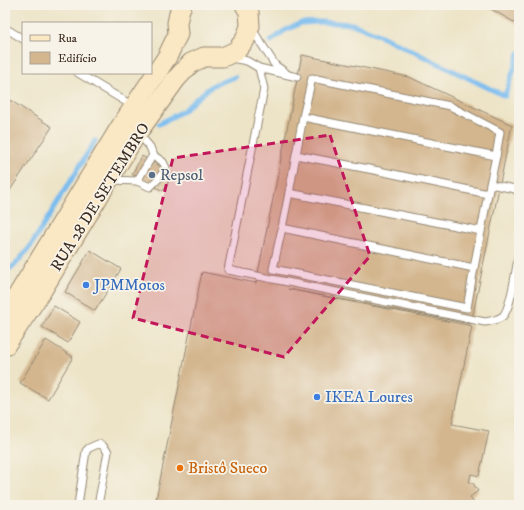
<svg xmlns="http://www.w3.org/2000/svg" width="524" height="510" viewBox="0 0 524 510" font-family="'IM FELL DW Pica',serif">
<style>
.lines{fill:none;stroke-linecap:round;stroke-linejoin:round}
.stream{stroke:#79bcef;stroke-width:5}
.building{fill:#d3b68e}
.service-casing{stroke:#948772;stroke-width:9}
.secondary-casing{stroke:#948772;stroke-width:21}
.service{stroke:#fff;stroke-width:7}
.secondary{stroke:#fae7c3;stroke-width:19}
.marked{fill:#c2185b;fill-opacity:0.2;stroke:#c2185b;stroke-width:3;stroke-dasharray:8 5;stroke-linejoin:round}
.service-dot{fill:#5c6f8a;stroke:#f7f3e8;stroke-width:1.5}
.shop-dot{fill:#3f7fe0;stroke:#f7f3e8;stroke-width:1.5}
.food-dot{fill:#e8710a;stroke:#f7f3e8;stroke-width:1.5}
.labels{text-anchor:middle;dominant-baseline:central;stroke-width:3.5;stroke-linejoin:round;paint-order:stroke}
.service-label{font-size:16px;fill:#4e5e75;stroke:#f7f3e8;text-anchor:start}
.street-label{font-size:16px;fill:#3b2a1e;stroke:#f7f3e8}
.shop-label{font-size:16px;fill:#366cbe;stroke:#f7f3e8;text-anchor:start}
.food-label{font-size:16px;fill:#c56008;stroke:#f7f3e8;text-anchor:start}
</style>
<rect width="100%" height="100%" fill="#f7f3e8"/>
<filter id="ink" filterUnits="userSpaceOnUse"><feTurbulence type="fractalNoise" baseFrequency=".025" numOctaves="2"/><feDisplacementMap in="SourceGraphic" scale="8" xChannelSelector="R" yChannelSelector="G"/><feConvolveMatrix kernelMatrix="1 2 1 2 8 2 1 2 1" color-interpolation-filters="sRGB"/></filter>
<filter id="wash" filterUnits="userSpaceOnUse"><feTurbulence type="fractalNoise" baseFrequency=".012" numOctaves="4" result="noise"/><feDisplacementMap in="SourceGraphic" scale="16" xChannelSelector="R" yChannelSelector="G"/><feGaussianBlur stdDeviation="0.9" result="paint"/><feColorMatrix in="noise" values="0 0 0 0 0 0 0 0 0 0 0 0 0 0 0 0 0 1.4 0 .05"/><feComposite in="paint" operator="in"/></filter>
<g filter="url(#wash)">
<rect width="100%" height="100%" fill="#ede4c7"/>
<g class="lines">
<g class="stream">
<path d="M 271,41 L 284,31 L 301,23 L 320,22 L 352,24 L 375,33 L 505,96 L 519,53"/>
<path d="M 159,124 L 183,111 L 196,99 L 213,85 L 235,77"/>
<path d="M 5,272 L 15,265 L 30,247 L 95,141"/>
</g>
</g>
<g id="blocks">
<g class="building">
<path d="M 484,5 L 519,5 L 519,25 Z"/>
<path d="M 302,55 L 409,77 L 512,125 L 471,324 L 288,289 L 472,326 L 452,424 L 489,431 L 479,476 L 471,474 L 469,483 L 473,483 L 478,491 L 470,497 L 475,505 L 155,505 L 202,272 L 256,283 Z"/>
<path d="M 5,97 L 52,127 L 5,198 Z"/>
<path d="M 142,156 L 173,174 L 163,191 L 132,174 Z"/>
<path d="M 90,250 L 121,269 L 95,311 L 65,292 Z"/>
<path d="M 54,306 L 80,322 L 68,343 L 42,327 Z"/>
<path d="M 46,340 L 73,357 L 48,399 L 20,383 Z"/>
</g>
</g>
</g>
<g filter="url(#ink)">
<use href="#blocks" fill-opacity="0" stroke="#948772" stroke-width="1"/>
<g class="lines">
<g class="service-casing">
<g id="service">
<path d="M 5,28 L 23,39"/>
<path d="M 252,29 L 275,65 L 286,73"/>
<path d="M 231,58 L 247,61 L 259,68 L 297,77"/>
<path d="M 259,68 L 264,89 L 228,270 L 485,322 C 492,321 498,320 503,316 C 512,306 516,267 519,253"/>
<path d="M 78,73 L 133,106"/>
<path d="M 111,180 L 137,181 L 153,155 L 150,147 L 138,133"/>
<path d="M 137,181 L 150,187 L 159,178 L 166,168 L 163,162 L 153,155"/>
<path d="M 490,184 L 515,189 L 519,193"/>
<path d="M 289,193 L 296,155"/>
<path d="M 488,194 L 496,156"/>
<path d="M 282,228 L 273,269 L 467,308 L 474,268 L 282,228 L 289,193 L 481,231 L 488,194 L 379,171 L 296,155 L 303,117 L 496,156 L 500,132 L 450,106 L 312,78 L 303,117"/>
<path d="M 474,268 L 481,231"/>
<path d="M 78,505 L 86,451 L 89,448 L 98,444 L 102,445 L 108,452 L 98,505"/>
</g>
</g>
<g class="secondary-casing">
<g id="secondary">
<path d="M 5,316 L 121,126 L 167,57 L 178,34 L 177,23 L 180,9 L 182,5"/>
<path d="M 5,346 L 41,292 L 135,136 L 176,79 L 191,63 L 204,57 L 223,57 L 236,51 L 245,40 L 250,26 L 249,12 L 245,5"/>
</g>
</g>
<use href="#service" class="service"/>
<use href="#secondary" class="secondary"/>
</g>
</g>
<path class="marked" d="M 330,135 L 370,256 L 284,357 L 133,318 L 173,158 Z"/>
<circle class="service-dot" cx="152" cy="175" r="4"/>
<g class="shop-dot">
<circle cx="86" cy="285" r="4"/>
<circle cx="317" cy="397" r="4"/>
</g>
<circle class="food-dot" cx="180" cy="468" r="4"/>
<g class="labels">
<g class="service-label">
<text x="160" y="175">Repsol</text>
</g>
<g class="street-label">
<text transform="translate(100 197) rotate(-58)">RUA 28 DE SETEMBRO</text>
</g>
<g class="shop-label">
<text x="94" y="285">JPMMotos</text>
<text x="325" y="397">IKEA Loures</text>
</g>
<g class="food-label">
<text x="188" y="468">Bristô Sueco</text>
</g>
</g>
<rect width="524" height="510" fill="none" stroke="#f7f3e8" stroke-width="20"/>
<rect x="22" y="22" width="130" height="52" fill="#f7f3e8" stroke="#aca397"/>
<rect x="30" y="35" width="20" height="6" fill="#fae7c3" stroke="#aca397"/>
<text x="58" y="42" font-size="12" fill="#3b2a1e">Rua</text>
<rect x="30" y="52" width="20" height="12" fill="#d3b68e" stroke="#aca397"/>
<text x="58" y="62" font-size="12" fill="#3b2a1e">Edifício</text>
</svg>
